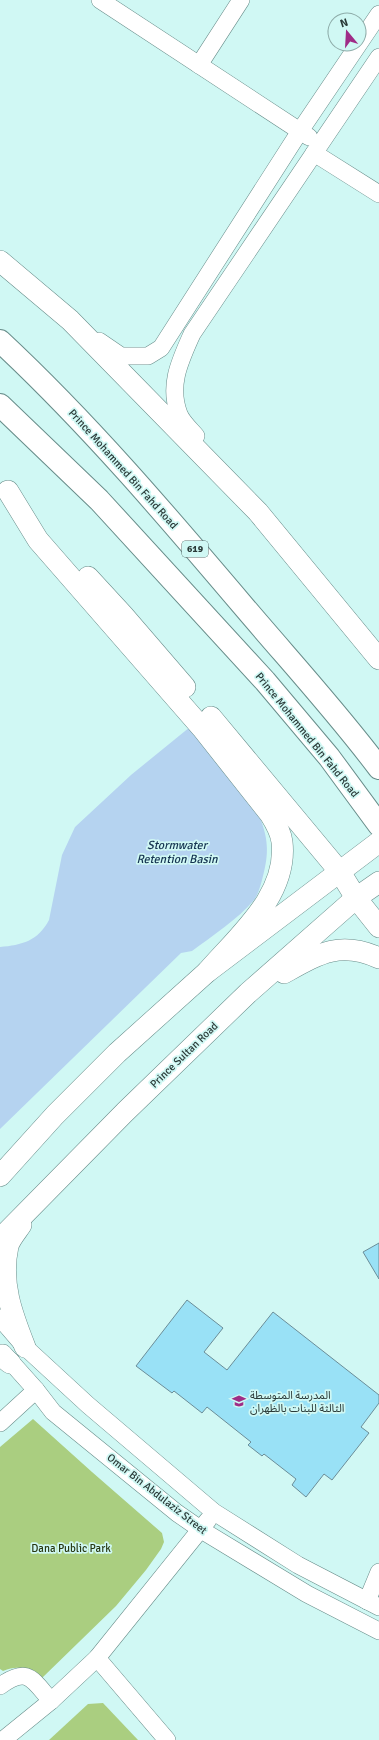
<svg xmlns="http://www.w3.org/2000/svg" width="379" height="1740" viewBox="0 0 379 1740" font-family="Signika,'Noto Sans Arabic',sans-serif">
<style>
.green{fill:#aace80}
.water{fill:#b5d3f0}
.building{fill:#99e1f6;stroke:#6b8d98}
.lines{fill:none;stroke-linecap:round;stroke-linejoin:round}
.minor-casing{stroke:#688d8a;stroke-width:18}
.major-casing{stroke:#688d8a;stroke-width:22}
.highway-casing{stroke:#688d8a;stroke-width:24}
.minor{stroke:#fff;stroke-width:17}
.major{stroke:#fff;stroke-width:21}
.highway{stroke:#fff;stroke-width:22}
.labels{text-anchor:middle;dominant-baseline:central;stroke-width:3.5;stroke-linejoin:round;paint-order:stroke}
.shield{fill:#d0f8f4;stroke:#5c7370;stroke-width:1}
.shield-label{font-size:10px;font-weight:bold;fill:#2a3a38}
.street-label{font-size:11px;fill:#2a3a38;stroke:#d0f8f4}
.poi-label{font-size:11px;fill:#2a3a38;stroke:#d0f8f4;text-anchor:start}
.park-label{font-size:11px;fill:#273711;stroke:#d0f8f4}
.water-label{font-size:12px;font-style:italic;fill:#143350;stroke:#d0f8f4}
</style>
<rect width="100%" height="100%" fill="#d0f8f4"/>
<g class="green">
<path d="M 33,1419 L 92,1472 L 162,1533 L 164,1542 L 161,1549 L 146,1570 L 116,1606 L 42,1678 C 27,1669 20,1664 3,1671 L 0,1669 L 0,1447 Z"/>
<path d="M 103,1703 L 138,1740 L 49,1740 L 88,1704 Z"/>
</g>
<path class="water" d="M 190,727 L 259,815 C 269,840 269,854 262,880 C 260,887 258,895 254,900 C 238,919 212,936 192,951 L 181,953 L 0,1129 L 0,947 C 22,945 38,941 49,920 L 62,855 L 75,827 L 131,775 Z"/>
<g class="building">
<path d="M 379,1243 L 379,1279 L 363,1252 Z"/>
<path d="M 187,1300 L 223,1328 L 204,1352 L 227,1370 L 273,1312 L 379,1395 L 379,1403 L 361,1427 L 369,1433 L 332,1480 L 324,1474 L 306,1497 L 292,1485 L 296,1479 L 264,1454 L 262,1456 L 248,1445 L 251,1442 L 207,1407 L 202,1413 L 174,1391 L 172,1393 L 136,1366 Z"/>
</g>
<g class="lines">
<g class="minor-casing">
<g id="minor">
<path d="M 100,0 L 309,137"/>
<path d="M 199,65 L 241,0"/>
<path d="M 314,153 L 379,194"/>
<path d="M 99,341 L 121,356 L 148,356 L 161,348 L 300,131 L 379,14"/>
<path d="M 196,436 C 191,430 182,422 179,414 C 168,385 180,361 192,334 L 379,57"/>
<path d="M 0,1318 L 25,1347 L 88,1405 L 214,1512 L 298,1565 L 379,1607"/>
<path d="M 3,1353 L 36,1390 L 53,1412 L 177,1513 L 203,1531 L 307,1594 L 379,1631"/>
<path d="M 0,1423 L 36,1390"/>
<path d="M 367,1601 L 379,1572"/>
<path d="M 97,1658 L 167,1740"/>
<path d="M 0,1686 C 28,1666 32,1679 51,1701"/>
<path d="M 3,1740 L 51,1701 L 97,1658 L 208,1520"/>
</g>
</g>
<g class="major-casing">
<g id="major">
<path d="M 0,261 L 70,320 L 258,512 L 379,659"/>
<path d="M 8,491 L 38,540 L 202,728 L 270,814 C 275,822 281,832 282,842 C 288,895 239,935 207,972"/>
<path d="M 88,577 L 123,615 L 185,687"/>
<path d="M 211,717 L 340,872 L 356,898 L 379,927"/>
<path d="M 284,973 C 318,954 340,940 379,958"/>
<path d="M 0,1176 L 55,1115 L 117,1053 L 207,972 L 379,842"/>
<path d="M 21,1225 C 17,1231 10,1239 8,1246 C 0,1283 12,1314 25,1347"/>
<path d="M 0,1239 L 125,1112 L 248,993 L 356,898 L 379,882"/>
<path d="M 0,1355 L 10,1363"/>
</g>
</g>
<g class="highway-casing">
<g id="highway">
<path d="M 0,341 C 88,423 167,516 245,608 C 290,661 337,712 379,768"/>
<path d="M 0,405 L 99,500 L 265,681 L 329,757 L 379,825"/>
</g>
</g>
<use href="#minor" class="minor"/>
<use href="#major" class="major"/>
<use href="#highway" class="highway"/>
</g>
<defs>
<g id="school-bare" transform="scale(1.08)"><path d="M0-5L7-2L0 1L-7-2ZM-4 1L0 2.5L4 1V4Q0 6-4 4Z" fill="#9f2c87" stroke="#d0f8f4" stroke-width="2.5" paint-order="stroke"/></g>
</defs>
<g fill-rule="evenodd">
<use href="#school-bare" x="239" y="1401"/>
</g>
<g class="labels">
<rect class="shield" x="182" y="541" width="26" height="16" rx="3"/>
<g class="shield-label">
<text x="195" y="549">619</text>
</g>
<g class="street-label">
<text transform="translate(123 469) rotate(48)">Prince Mohammed Bin Fahd Road</text>
<text transform="translate(307 735) rotate(51)">Prince Mohammed Bin Fahd Road</text>
<text transform="translate(184 1055) rotate(-44)">Prince Sultan Road</text>
<text transform="translate(157 1494) rotate(38)">Omar Bin Abdulaziz Street</text>
</g>
<g class="poi-label">
<text x="250" y="1395">المدرسة المتوسطة<tspan x="250" dy="13">الثالثة للبنات بالظهران</tspan></text>
</g>
<g class="park-label">
<text x="71" y="1548">Dana Public Park</text>
</g>
<g class="water-label">
<text x="177" y="845">Stormwater<tspan x="177" dy="14">Retention Basin</tspan></text>
</g>
</g>
<g transform="translate(347 32) rotate(342)"><circle r="19" fill="#d0f8f4" stroke="#8eaca9"/>
<path d="M0-3L7 15L0 10L-7 15Z" fill="#9f2c87"/>
<text y="-6" font-size="11" font-weight="bold" text-anchor="middle" fill="#2a3a38">N</text>
</g>
</svg>
